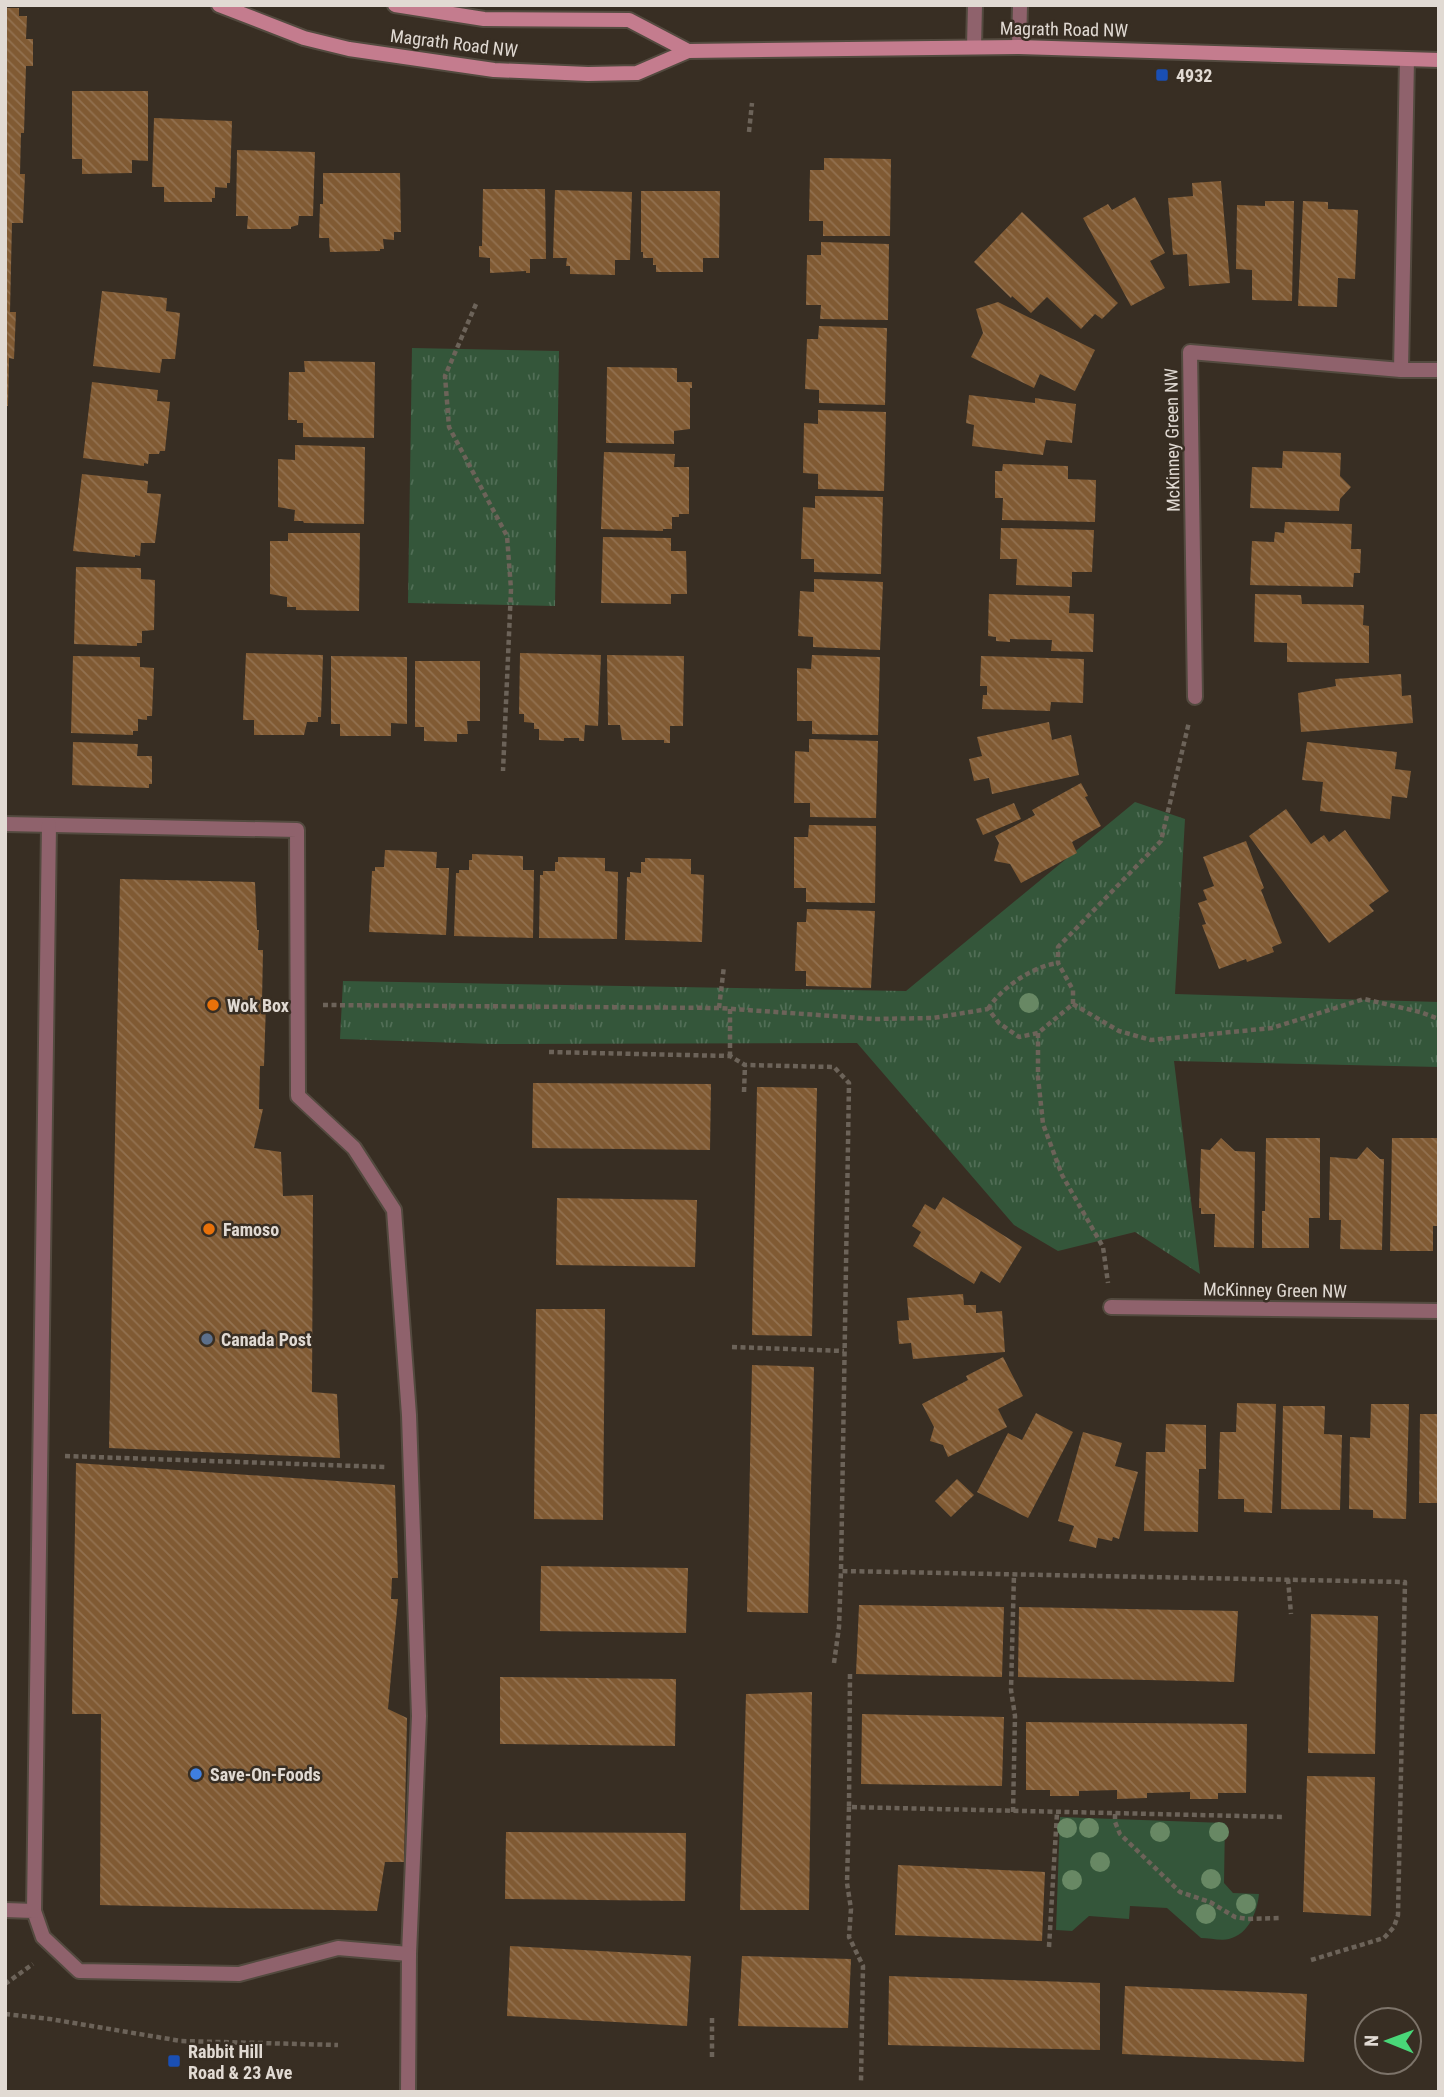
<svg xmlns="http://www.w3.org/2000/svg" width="1444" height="2097" viewBox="0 0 1444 2097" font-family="'Roboto Condensed',sans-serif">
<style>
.grass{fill:url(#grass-tufts)}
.garden{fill:#34563a}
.building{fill:url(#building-back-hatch)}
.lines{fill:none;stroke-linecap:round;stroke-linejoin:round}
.lane-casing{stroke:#534a3f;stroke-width:18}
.street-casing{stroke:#534a3f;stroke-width:18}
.secondary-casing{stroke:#534a3f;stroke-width:18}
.path{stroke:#6c6359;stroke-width:4.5;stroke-dasharray:5 3.5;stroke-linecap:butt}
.lane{stroke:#8f626c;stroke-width:14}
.street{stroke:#8f626c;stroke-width:14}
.secondary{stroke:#c47c8e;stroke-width:14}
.tree{fill:#688864}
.transit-dot{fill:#1a4fb4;stroke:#382e23;stroke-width:2.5}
.food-dot{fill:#e8710a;stroke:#382e23;stroke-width:2.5}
.service-dot{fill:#5c6f8a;stroke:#382e23;stroke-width:2.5}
.shop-dot{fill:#3f7fe0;stroke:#382e23;stroke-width:2.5}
.labels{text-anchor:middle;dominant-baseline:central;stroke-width:5;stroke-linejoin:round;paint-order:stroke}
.street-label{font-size:18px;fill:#e1dad3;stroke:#382e23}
.poi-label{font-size:18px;font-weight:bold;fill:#e1dad3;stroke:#382e23;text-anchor:start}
</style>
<defs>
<pattern id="grass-tufts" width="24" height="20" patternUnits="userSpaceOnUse" patternTransform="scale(1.75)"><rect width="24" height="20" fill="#34563a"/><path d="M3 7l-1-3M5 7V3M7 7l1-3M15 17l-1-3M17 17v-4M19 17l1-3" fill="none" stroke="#516e56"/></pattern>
<pattern id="building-back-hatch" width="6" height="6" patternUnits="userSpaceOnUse" patternTransform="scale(1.75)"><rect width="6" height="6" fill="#805a33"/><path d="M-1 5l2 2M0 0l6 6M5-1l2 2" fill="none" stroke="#927150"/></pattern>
</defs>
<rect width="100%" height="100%" fill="#382e23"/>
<g class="grass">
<path d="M 412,348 L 559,351 L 555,606 L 408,603 Z"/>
<path d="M 1135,802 L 1185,819 L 1175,994 L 1439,1002 L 1439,1067 L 1174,1061 L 1200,1274 L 1135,1232 L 1058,1251 L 1014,1225 L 857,1043 L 491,1044 L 340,1039 L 343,981 L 906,991 Z"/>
</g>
<path class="garden" d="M 1060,1817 L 1225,1823 L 1224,1883 L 1233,1893 L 1259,1894 C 1257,1912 1249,1934 1229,1939 C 1221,1941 1209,1938 1201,1938 L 1167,1908 L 1130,1906 L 1129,1919 L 1089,1916 L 1072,1931 L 1056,1930 Z"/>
<g class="building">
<path d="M 5,8 L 19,8 L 19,16 L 27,16 L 26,39 L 33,39 L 33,66 L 26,66 L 24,133 L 21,133 L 20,174 L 25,174 L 23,223 L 12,223 L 10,312 L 16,312 L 14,359 L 9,358 L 8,406 L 5,406 Z"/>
<path d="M 72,91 L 148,91 L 148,161 L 132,160 L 132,173 L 82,174 L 82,159 L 72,159 Z"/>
<path d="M 154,118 L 232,121 L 230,183 L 227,183 L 227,188 L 215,187 L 215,198 L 212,198 L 212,202 L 164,202 L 164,187 L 152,187 Z"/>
<path d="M 237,150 L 315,152 L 313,216 L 299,216 L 298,225 L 291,227 L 291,229 L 247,229 L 248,216 L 236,216 Z"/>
<path d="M 824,158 L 891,159 L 890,236 L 823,236 L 823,221 L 809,221 L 810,170 L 824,170 Z"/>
<path d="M 323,173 L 400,173 L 401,232 L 394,232 L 394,240 L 383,239 L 384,249 L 380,249 L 380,251 L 330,252 L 329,238 L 319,238 L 320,204 L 323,204 Z"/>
<path d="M 1221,181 L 1230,283 L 1189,286 L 1187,254 L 1173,255 L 1168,198 L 1193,196 L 1192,183 Z"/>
<path d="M 483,189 L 545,189 L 546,259 L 530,259 L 530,273 L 526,273 L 526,271 L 490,273 L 490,258 L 479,257 L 479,246 L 482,246 Z"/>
<path d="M 555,190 L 632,192 L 630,260 L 615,260 L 615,275 L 570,274 L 570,266 L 566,266 L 567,258 L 553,258 Z"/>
<path d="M 641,191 L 720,191 L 719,258 L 703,258 L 703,272 L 656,272 L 656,265 L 653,265 L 653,258 L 643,258 L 643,252 L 641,252 Z"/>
<path d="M 1135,197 L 1165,253 L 1150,261 L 1165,288 L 1131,306 L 1083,218 L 1108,204 L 1112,210 Z"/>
<path d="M 1265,201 L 1294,201 L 1292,301 L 1252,300 L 1252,270 L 1236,269 L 1237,205 L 1265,206 Z"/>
<path d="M 1303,201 L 1328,202 L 1328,209 L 1358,210 L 1355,279 L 1338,278 L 1337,307 L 1298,306 Z"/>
<path d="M 1022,212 L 1118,303 L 1102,319 L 1095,314 L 1081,329 L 1047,297 L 1031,313 L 1012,296 L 1011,298 L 974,262 Z"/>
<path d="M 821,242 L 889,244 L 888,320 L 820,319 L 821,305 L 806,305 L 807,255 L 821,255 Z"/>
<path d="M 102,291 L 167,298 L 166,311 L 180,313 L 175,359 L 162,359 L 160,373 L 93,366 Z"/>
<path d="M 998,302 L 1095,350 L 1075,391 L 1040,374 L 1034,388 L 971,357 L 983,333 L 976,309 Z"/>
<path d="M 819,326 L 887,328 L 885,405 L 819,403 L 819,390 L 805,389 L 807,339 L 818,339 Z"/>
<path d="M 304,361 L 375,362 L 374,438 L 303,437 L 303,423 L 297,423 L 297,420 L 288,420 L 289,372 L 305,372 Z"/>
<path d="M 607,367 L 677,368 L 677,382 L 692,382 L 692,388 L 690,388 L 690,429 L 674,431 L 674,444 L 606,443 Z"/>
<path d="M 92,382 L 158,390 L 157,401 L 170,402 L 165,451 L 160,451 L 159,454 L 149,454 L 148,464 L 144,463 L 144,466 L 83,458 Z"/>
<path d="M 969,395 L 1035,403 L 1035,398 L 1076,404 L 1072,443 L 1046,440 L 1043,455 L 972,446 L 974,425 L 966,423 Z"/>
<path d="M 818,410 L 886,412 L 884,491 L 818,489 L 818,474 L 803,473 L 804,423 L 818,424 Z"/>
<path d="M 295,445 L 365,447 L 364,524 L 304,523 L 303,521 L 294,521 L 295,510 L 278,507 L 278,459 L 295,460 Z"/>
<path d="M 1283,451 L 1341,453 L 1340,476 L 1351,487 L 1340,499 L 1339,511 L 1250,508 L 1252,467 L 1282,468 Z"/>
<path d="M 604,452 L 675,454 L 674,467 L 689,467 L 689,514 L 679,514 L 679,517 L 672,517 L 672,529 L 663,529 L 663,531 L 601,529 Z"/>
<path d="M 1003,464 L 1068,466 L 1068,479 L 1096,480 L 1095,522 L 1002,520 L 1003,498 L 995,498 L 995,471 L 1002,471 Z"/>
<path d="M 82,474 L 148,481 L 147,493 L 161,494 L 155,543 L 141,543 L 140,556 L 135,555 L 135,557 L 73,551 Z"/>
<path d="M 815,496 L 883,497 L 881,574 L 814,572 L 814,559 L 801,559 L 803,507 L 815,508 Z"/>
<path d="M 1285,522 L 1352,524 L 1351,549 L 1361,549 L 1360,573 L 1354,573 L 1353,587 L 1250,585 L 1252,541 L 1274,542 L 1275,532 L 1284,533 Z"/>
<path d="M 1001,528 L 1094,530 L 1092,572 L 1072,572 L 1072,587 L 1016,585 L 1017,559 L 1000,559 Z"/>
<path d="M 288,533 L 360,533 L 359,611 L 296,610 L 296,607 L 287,607 L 287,597 L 270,594 L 270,541 L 288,541 Z"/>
<path d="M 603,537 L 671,538 L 671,551 L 686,551 L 687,594 L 671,594 L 671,604 L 601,603 Z"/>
<path d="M 76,567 L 141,568 L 141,579 L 155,580 L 154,630 L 142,631 L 142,643 L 137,643 L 137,646 L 74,644 Z"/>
<path d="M 814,579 L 883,582 L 880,650 L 813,647 L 813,637 L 798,636 L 800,591 L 814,592 Z"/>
<path d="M 989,594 L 1070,596 L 1069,613 L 1094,614 L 1093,652 L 1051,651 L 1052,640 L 1010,639 L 1010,642 L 996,641 L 996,637 L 988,636 Z"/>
<path d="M 1255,594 L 1301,595 L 1302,604 L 1364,605 L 1363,625 L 1369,626 L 1369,663 L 1287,662 L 1287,643 L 1254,642 Z"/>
<path d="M 246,653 L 323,655 L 321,717 L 318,717 L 318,722 L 307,722 L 304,735 L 254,735 L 254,720 L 243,720 Z"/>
<path d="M 520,653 L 601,655 L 598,726 L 585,725 L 584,741 L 579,741 L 579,738 L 564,738 L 564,741 L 539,740 L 539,729 L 534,729 L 534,723 L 524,722 L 524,714 L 519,714 Z"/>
<path d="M 607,655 L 684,656 L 683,726 L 670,726 L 670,743 L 664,743 L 664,740 L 622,740 L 620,725 L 608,725 Z"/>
<path d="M 812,655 L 880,657 L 878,735 L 812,734 L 812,721 L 797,721 L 797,668 L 811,669 Z"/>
<path d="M 73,656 L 140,657 L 140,667 L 154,668 L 152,716 L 147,716 L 147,720 L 138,719 L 138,731 L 133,731 L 133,735 L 71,733 Z"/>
<path d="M 331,656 L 407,657 L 407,724 L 391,723 L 391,736 L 340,736 L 340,724 L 331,724 Z"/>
<path d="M 981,656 L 1084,659 L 1083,703 L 1051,702 L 1050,711 L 982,709 L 983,695 L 987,695 L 987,686 L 980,686 Z"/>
<path d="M 415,661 L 480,661 L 480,721 L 467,721 L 468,734 L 457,734 L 457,742 L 424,741 L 424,727 L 415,727 Z"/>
<path d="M 1401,674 L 1402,696 L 1411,695 L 1413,723 L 1301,732 L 1298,693 L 1336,686 L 1335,679 Z"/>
<path d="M 1049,722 L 1052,740 L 1071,735 L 1079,775 L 992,794 L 989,778 L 974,781 L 969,759 L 982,756 L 977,737 Z"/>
<path d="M 809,739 L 878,741 L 876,818 L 810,817 L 810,803 L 794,803 L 795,751 L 809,752 Z"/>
<path d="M 73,742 L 138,744 L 137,756 L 152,756 L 152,784 L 149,784 L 149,788 L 72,785 Z"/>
<path d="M 1307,742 L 1397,752 L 1395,769 L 1411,771 L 1407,798 L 1392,796 L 1390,819 L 1320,811 L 1323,782 L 1302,780 Z"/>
<path d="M 1081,783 L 1088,796 L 1085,797 L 1101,826 L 1072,842 L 1077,853 L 1021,883 L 1010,864 L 994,861 L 999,843 L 995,836 L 1035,815 L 1032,810 Z"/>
<path d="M 1014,803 L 1021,819 L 983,835 L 976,819 Z"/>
<path d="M 1286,809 L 1311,844 L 1324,835 L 1329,842 L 1345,830 L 1389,891 L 1369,905 L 1374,911 L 1329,943 L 1249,836 Z"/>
<path d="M 809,825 L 876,826 L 875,903 L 806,902 L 806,888 L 794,888 L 794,837 L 808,837 Z"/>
<path d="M 1246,841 L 1264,888 L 1261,890 L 1282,943 L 1272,947 L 1274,952 L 1247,962 L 1246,959 L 1219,969 L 1202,925 L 1206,924 L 1198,903 L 1207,900 L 1203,890 L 1214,886 L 1203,857 Z"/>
<path d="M 385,850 L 437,852 L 436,868 L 449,868 L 446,935 L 369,932 L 372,871 L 375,871 L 375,867 L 384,867 Z"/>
<path d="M 472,854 L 523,856 L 523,870 L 534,870 L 533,938 L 454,936 L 456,873 L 459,873 L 459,870 L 469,870 L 469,860 L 472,860 Z"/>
<path d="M 558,857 L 605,858 L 605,871 L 618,872 L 617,939 L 539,938 L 540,875 L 543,875 L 543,871 L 555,871 L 555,862 L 558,862 Z"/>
<path d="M 645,858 L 691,859 L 691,874 L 704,875 L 702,942 L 625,940 L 627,877 L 630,877 L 630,872 L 641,873 L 641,862 L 645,862 Z"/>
<path d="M 120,879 L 255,882 L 257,930 L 259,930 L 258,950 L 263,950 L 262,1003 L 266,1003 L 264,1066 L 260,1066 L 259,1109 L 263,1109 L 254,1148 L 281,1152 L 283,1196 L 313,1195 L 312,1392 L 337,1394 L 340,1458 L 109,1448 Z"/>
<path d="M 807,909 L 875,911 L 871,988 L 806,986 L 806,971 L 795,971 L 797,922 L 806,922 Z"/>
<path d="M 533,1083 L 711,1084 L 710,1150 L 532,1148 Z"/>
<path d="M 757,1087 L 817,1088 L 812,1336 L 752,1335 Z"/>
<path d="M 1221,1138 L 1235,1151 L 1255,1152 L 1254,1248 L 1214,1247 L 1215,1214 L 1201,1214 L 1201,1208 L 1199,1208 L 1201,1149 L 1210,1150 Z"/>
<path d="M 1266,1138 L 1320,1138 L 1320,1218 L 1309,1218 L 1309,1248 L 1262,1248 L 1262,1211 L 1265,1211 Z"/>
<path d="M 1392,1138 L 1439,1138 L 1439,1226 L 1433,1226 L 1433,1251 L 1390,1251 Z"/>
<path d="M 1367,1147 L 1380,1159 L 1384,1159 L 1382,1250 L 1340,1249 L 1341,1220 L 1329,1220 L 1330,1157 L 1357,1159 Z"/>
<path d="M 943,1197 L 1022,1247 L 1000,1283 L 981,1271 L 974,1284 L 913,1246 L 921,1232 L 912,1226 L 925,1204 L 935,1210 Z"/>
<path d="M 557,1198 L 697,1200 L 695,1267 L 556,1265 Z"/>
<path d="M 963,1294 L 964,1305 L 976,1305 L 976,1313 L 1002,1311 L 1005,1352 L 913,1359 L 911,1343 L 899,1344 L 897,1321 L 909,1320 L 907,1298 Z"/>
<path d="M 536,1309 L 605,1309 L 603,1520 L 534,1519 Z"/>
<path d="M 1003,1357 L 1023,1396 L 998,1409 L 1007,1427 L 948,1457 L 943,1445 L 930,1441 L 934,1427 L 922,1404 L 968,1380 L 966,1376 Z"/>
<path d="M 752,1365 L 814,1367 L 808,1613 L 747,1612 Z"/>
<path d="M 1237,1403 L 1276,1404 L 1272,1513 L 1244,1512 L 1244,1499 L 1218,1499 L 1220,1432 L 1236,1432 Z"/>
<path d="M 1371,1404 L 1409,1404 L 1406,1519 L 1373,1518 L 1373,1510 L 1349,1509 L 1350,1437 L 1370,1438 Z"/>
<path d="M 1283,1406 L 1325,1406 L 1324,1434 L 1342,1435 L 1340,1510 L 1281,1509 Z"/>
<path d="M 1036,1413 L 1073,1432 L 1028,1518 L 977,1492 L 1008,1433 L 1022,1440 Z"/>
<path d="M 1420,1414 L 1439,1414 L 1439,1503 L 1419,1503 Z"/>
<path d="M 1166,1424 L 1206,1425 L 1206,1469 L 1199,1469 L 1198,1532 L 1144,1531 L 1146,1452 L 1165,1452 Z"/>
<path d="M 1083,1432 L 1122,1443 L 1115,1466 L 1138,1472 L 1119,1539 L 1113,1537 L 1112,1541 L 1098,1538 L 1096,1548 L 1069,1541 L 1074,1526 L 1058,1521 Z"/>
<path d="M 76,1463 L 395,1485 L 398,1578 L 392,1578 L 391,1599 L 398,1599 L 388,1709 L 407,1718 L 404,1862 L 385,1862 L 377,1911 L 100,1905 L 101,1714 L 72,1714 Z"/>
<path d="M 957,1479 L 974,1495 L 951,1517 L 935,1501 Z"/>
<path d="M 541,1566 L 688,1568 L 686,1633 L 540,1631 Z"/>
<path d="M 859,1605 L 1004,1607 L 1002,1677 L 856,1674 Z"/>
<path d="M 1019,1607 L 1238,1611 L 1234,1682 L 1018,1677 Z"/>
<path d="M 1311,1614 L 1378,1616 L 1375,1754 L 1308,1753 Z"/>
<path d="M 500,1677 L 676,1679 L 675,1746 L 500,1744 Z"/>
<path d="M 812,1692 L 809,1910 L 740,1910 L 746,1694 Z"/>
<path d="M 862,1714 L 1004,1717 L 1002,1786 L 861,1784 Z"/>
<path d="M 1026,1722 L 1247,1724 L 1246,1793 L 1218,1793 L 1218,1799 L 1190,1799 L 1190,1792 L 1147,1793 L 1147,1798 L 1117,1799 L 1117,1790 L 1079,1791 L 1079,1796 L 1050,1796 L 1050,1790 L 1026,1790 Z"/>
<path d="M 1307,1776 L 1375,1777 L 1371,1916 L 1303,1912 Z"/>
<path d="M 506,1832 L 686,1833 L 685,1901 L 505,1899 Z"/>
<path d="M 898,1865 L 1045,1872 L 1042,1941 L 895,1935 Z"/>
<path d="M 510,1946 L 691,1956 L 687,2026 L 507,2016 Z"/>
<path d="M 742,1956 L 851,1959 L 848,2028 L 738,2026 Z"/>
<path d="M 889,1976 L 1100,1983 L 1100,2050 L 888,2045 Z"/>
<path d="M 1125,1986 L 1307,1994 L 1304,2062 L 1122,2054 Z"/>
</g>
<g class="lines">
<g class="lane-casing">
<g id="lane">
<path d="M 5,824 L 297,830 L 298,1096 L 354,1148 L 394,1210 L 409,1415 L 419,1716 L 409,1954"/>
<path d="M 5,1910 L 34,1911 L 43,1937 L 79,1971 L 239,1974 L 338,1948 L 409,1954 L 408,2092"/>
<path d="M 34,1911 L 49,825"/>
</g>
</g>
<g class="street-casing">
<g id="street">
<path d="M 974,47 L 975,5"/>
<path d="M 1019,47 L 1020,5"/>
<path d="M 1401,370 L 1407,59"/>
<path d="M 1195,697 L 1190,352 L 1401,370 L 1439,370"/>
<path d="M 1111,1307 L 1439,1311"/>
</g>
</g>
<g class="secondary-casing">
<g id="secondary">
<path d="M 219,5 L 304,38 L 349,49 L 494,70 L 588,74 L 637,73 L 688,51 L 1019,47 L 1439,60"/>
<path d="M 395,5 L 484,19 L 629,20 L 688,51"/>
</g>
</g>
<g class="path">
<path d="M 749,132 L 752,103"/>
<path d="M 476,304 L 445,376 L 449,427 L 507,536 L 511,589 L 503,771"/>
<path d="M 1073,1004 L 1119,1031 L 1151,1040 L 1272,1028 L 1364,999 L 1420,1012 L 1439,1019"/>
<path d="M 1073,1004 L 1073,990 L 1058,963 L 1058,947 L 1161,841 L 1189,722"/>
<path d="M 323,1005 L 719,1008 L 875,1019 L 933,1018 L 988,1009 L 999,1023 L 1019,1037 L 1038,1033 L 1073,1004"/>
<path d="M 719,1008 L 724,966"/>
<path d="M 730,1009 L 730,1056"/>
<path d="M 988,1009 C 1001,988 1033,966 1058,963"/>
<path d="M 1038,1033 L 1038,1077 L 1043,1124 L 1062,1175 L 1103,1247 L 1108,1283"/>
<path d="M 549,1052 L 730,1056 L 745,1065 L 834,1067 L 849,1083 L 841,1571 L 1405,1582 L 1398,1915 L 1394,1927 L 1384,1938 L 1311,1960"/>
<path d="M 744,1092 L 745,1065"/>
<path d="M 732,1347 L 844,1351"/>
<path d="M 65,1456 L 385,1467"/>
<path d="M 1288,1579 L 1291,1614"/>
<path d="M 834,1663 L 839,1627 L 841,1571"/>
<path d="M 850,1674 L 849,1807 L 1285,1817"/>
<path d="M 849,1807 L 847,1883 L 851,1909 L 849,1937 L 863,1966 L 861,2081"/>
<path d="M 1013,1812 L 1015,1716 L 1011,1690 L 1014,1574"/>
<path d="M 1115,1814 L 1115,1822 L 1120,1834 L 1180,1892 L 1210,1902 L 1235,1917 L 1248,1919 L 1281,1918"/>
<path d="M 1049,1947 L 1057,1813"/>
<path d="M 5,1984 L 33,1964"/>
<path d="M 5,2014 L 50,2019 L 181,2041 L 338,2045"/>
<path d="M 712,2018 L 712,2059"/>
</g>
<use href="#lane" class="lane"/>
<use href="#street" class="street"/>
<use href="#secondary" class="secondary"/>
</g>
<g class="tree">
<circle cx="1029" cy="1003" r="10"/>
<circle cx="1067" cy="1828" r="10"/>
<circle cx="1089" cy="1828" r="10"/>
<circle cx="1160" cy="1832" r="10"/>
<circle cx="1219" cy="1832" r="10"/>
<circle cx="1100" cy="1862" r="10"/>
<circle cx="1211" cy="1879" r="10"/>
<circle cx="1072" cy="1880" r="10"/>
<circle cx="1246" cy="1904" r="10"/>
<circle cx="1206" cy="1914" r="10"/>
</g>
<g class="transit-dot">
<rect x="1155" y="68" width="14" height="14" rx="3.5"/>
<rect x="167" y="2054" width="14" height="14" rx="3.5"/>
</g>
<g class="food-dot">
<circle cx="213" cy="1005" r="7"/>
<circle cx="209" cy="1229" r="7"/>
</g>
<circle class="service-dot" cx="207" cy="1339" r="7"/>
<circle class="shop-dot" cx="196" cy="1774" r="7"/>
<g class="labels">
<g class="street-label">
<text transform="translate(1064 29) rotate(1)">Magrath Road NW</text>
<text transform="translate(454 43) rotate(7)">Magrath Road NW</text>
<text transform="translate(1172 440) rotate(-91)">McKinney Green NW</text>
<text transform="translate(1275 1290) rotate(1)">McKinney Green NW</text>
</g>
<g class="poi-label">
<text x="1176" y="75">4932</text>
<text x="227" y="1005">Wok Box</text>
<text x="223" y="1229">Famoso</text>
<text x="221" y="1339">Canada Post</text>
<text x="210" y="1774">Save-On-Foods</text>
<text x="188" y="2051">Rabbit Hill<tspan x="188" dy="21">Road &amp; 23 Ave</tspan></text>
</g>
</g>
<rect width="1444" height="2097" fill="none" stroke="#e1dad3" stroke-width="14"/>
<g transform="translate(1388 2041) rotate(271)"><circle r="33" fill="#382e23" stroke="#7c7369" stroke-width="2"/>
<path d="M0-5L12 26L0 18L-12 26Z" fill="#49d778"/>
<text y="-10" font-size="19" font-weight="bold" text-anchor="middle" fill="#e1dad3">N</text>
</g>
</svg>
